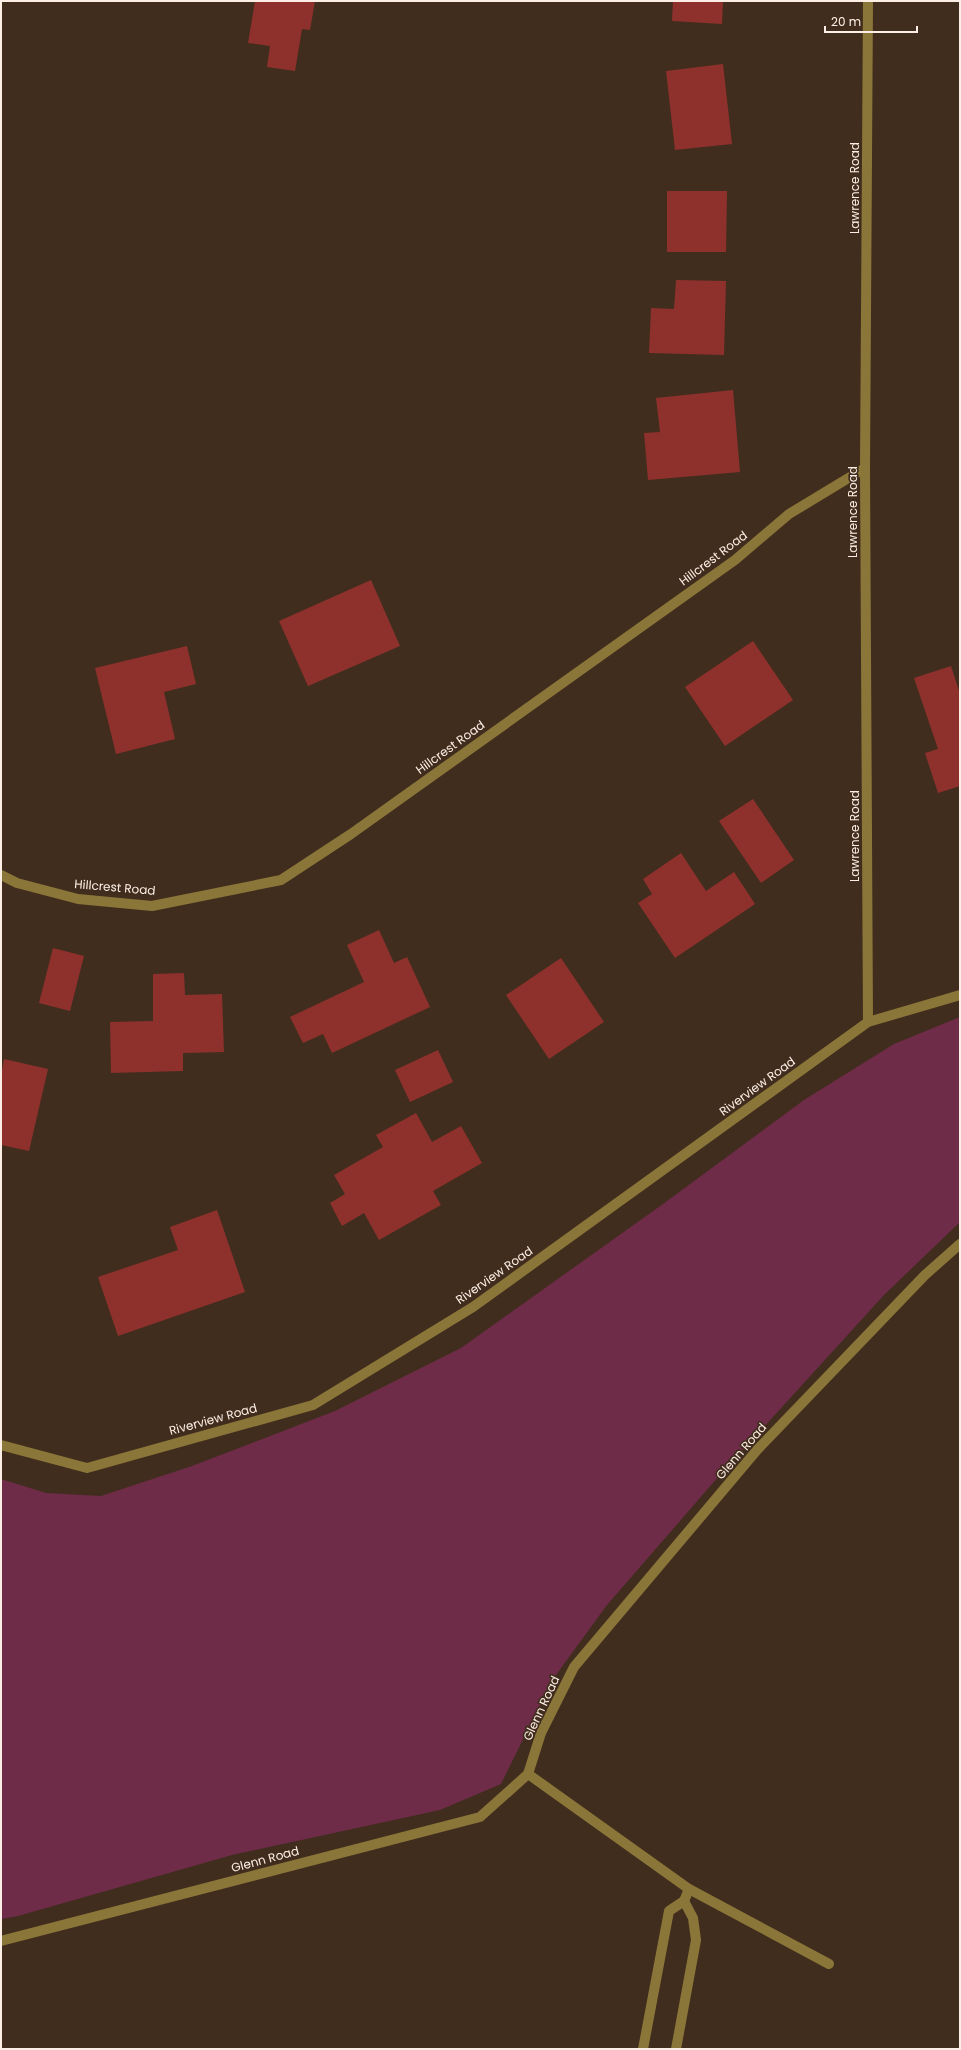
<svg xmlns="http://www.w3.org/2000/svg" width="961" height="2050" viewBox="0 0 961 2050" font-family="Poppins,sans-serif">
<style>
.green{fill:#6e2c49}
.building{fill:#8e312c}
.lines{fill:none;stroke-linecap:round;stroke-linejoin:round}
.minor{stroke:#8b7639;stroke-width:10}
.labels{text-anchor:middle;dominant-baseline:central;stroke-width:3.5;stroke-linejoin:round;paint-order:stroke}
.street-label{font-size:12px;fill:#fdefe6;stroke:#412d1e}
</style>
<rect width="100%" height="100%" fill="#412d1e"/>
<path class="green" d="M 960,1017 L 960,1222 L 884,1295 L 712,1484 L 607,1605 L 553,1679 L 501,1784 L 440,1810 L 232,1855 L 18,1916 L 1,1919 L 1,1479 L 46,1493 L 101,1496 L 192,1466 L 335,1411 L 461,1348 L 663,1204 L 804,1100 L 894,1044 Z"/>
<g class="building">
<path d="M 255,1 L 315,1 L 310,30 L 302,29 L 295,71 L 267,67 L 270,46 L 248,43 Z"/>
<path d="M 673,1 L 723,1 L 722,24 L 672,21 Z"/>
<path d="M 723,64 L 732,144 L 675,150 L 666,71 Z"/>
<path d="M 667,191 L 727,191 L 726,252 L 667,252 Z"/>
<path d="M 676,280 L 726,281 L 724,355 L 649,353 L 651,308 L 674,309 Z"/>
<path d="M 733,390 L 740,472 L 648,480 L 644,433 L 660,432 L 656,398 Z"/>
<path d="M 371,580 L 400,646 L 308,686 L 279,621 Z"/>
<path d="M 753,641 L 793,700 L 725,746 L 685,687 Z"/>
<path d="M 187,646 L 196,684 L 164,692 L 175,739 L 116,754 L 95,668 Z"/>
<path d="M 951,666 L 960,694 L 960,786 L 938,793 L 925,753 L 938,749 L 914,678 Z"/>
<path d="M 753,799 L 794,860 L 761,883 L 719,821 Z"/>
<path d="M 681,853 L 706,891 L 734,872 L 755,904 L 675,958 L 638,903 L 652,894 L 643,879 Z"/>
<path d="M 379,930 L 394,963 L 407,957 L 430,1007 L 332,1053 L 323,1034 L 303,1043 L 290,1017 L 364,982 L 347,945 Z"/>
<path d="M 53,948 L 84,956 L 70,1011 L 39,1003 Z"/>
<path d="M 561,958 L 604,1022 L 549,1059 L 506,995 Z"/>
<path d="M 184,973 L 185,995 L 222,994 L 224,1052 L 183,1053 L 183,1071 L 111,1073 L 110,1022 L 153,1021 L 153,974 Z"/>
<path d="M 438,1050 L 453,1082 L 410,1102 L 395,1070 Z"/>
<path d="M 4,1059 L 48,1069 L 29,1151 L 1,1145 L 1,1075 Z"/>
<path d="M 416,1113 L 432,1142 L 461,1126 L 482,1163 L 433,1191 L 441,1205 L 379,1240 L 364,1213 L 342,1226 L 330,1203 L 345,1194 L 334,1175 L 383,1147 L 376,1135 Z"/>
<path d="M 217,1210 L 245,1292 L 118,1336 L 98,1277 L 178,1250 L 170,1227 Z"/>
</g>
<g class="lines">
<g class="minor">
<path d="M 1,875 L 17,883 L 78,899 L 152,906 L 281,880 L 351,834 L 735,560 L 789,514 L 865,468"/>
<path d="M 868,1022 L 865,468 L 868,1"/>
<path d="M 1,1445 L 87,1468 L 313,1405 L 473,1307 L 868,1022 L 960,995"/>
<path d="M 528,1774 L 689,1889 L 829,1964"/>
<path d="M 1,1941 L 480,1817 L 528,1774 L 541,1733 L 574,1667 L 757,1450 L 925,1275 L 960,1244"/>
<path d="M 643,2049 L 669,1911 L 684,1901 L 689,1889"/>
<path d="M 676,2049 L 696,1940 L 693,1918 L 684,1901"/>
</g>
</g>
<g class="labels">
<g class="street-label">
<text transform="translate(854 188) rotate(-90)">Lawrence Road</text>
<text transform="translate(852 512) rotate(-90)">Lawrence Road</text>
<text transform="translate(713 558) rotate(-37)">Hillcrest Road</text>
<text transform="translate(450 747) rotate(-36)">Hillcrest Road</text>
<text transform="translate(854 836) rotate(-90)">Lawrence Road</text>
<text transform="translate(115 887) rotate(5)">Hillcrest Road</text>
<text transform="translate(757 1086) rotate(-36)">Riverview Road</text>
<text transform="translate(494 1275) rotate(-35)">Riverview Road</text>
<text transform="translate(213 1419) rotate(-15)">Riverview Road</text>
<text transform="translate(741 1451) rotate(-49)">Glenn Road</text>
<text transform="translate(541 1708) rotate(-65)">Glenn Road</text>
<text transform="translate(265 1859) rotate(-15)">Glenn Road</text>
</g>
</g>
<rect width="961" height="2050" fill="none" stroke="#fdefe6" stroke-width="4"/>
<path d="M825 26v6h92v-6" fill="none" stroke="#fdefe6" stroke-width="2"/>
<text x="831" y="26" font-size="12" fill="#fdefe6" stroke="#412d1e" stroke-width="3" paint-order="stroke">20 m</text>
</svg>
